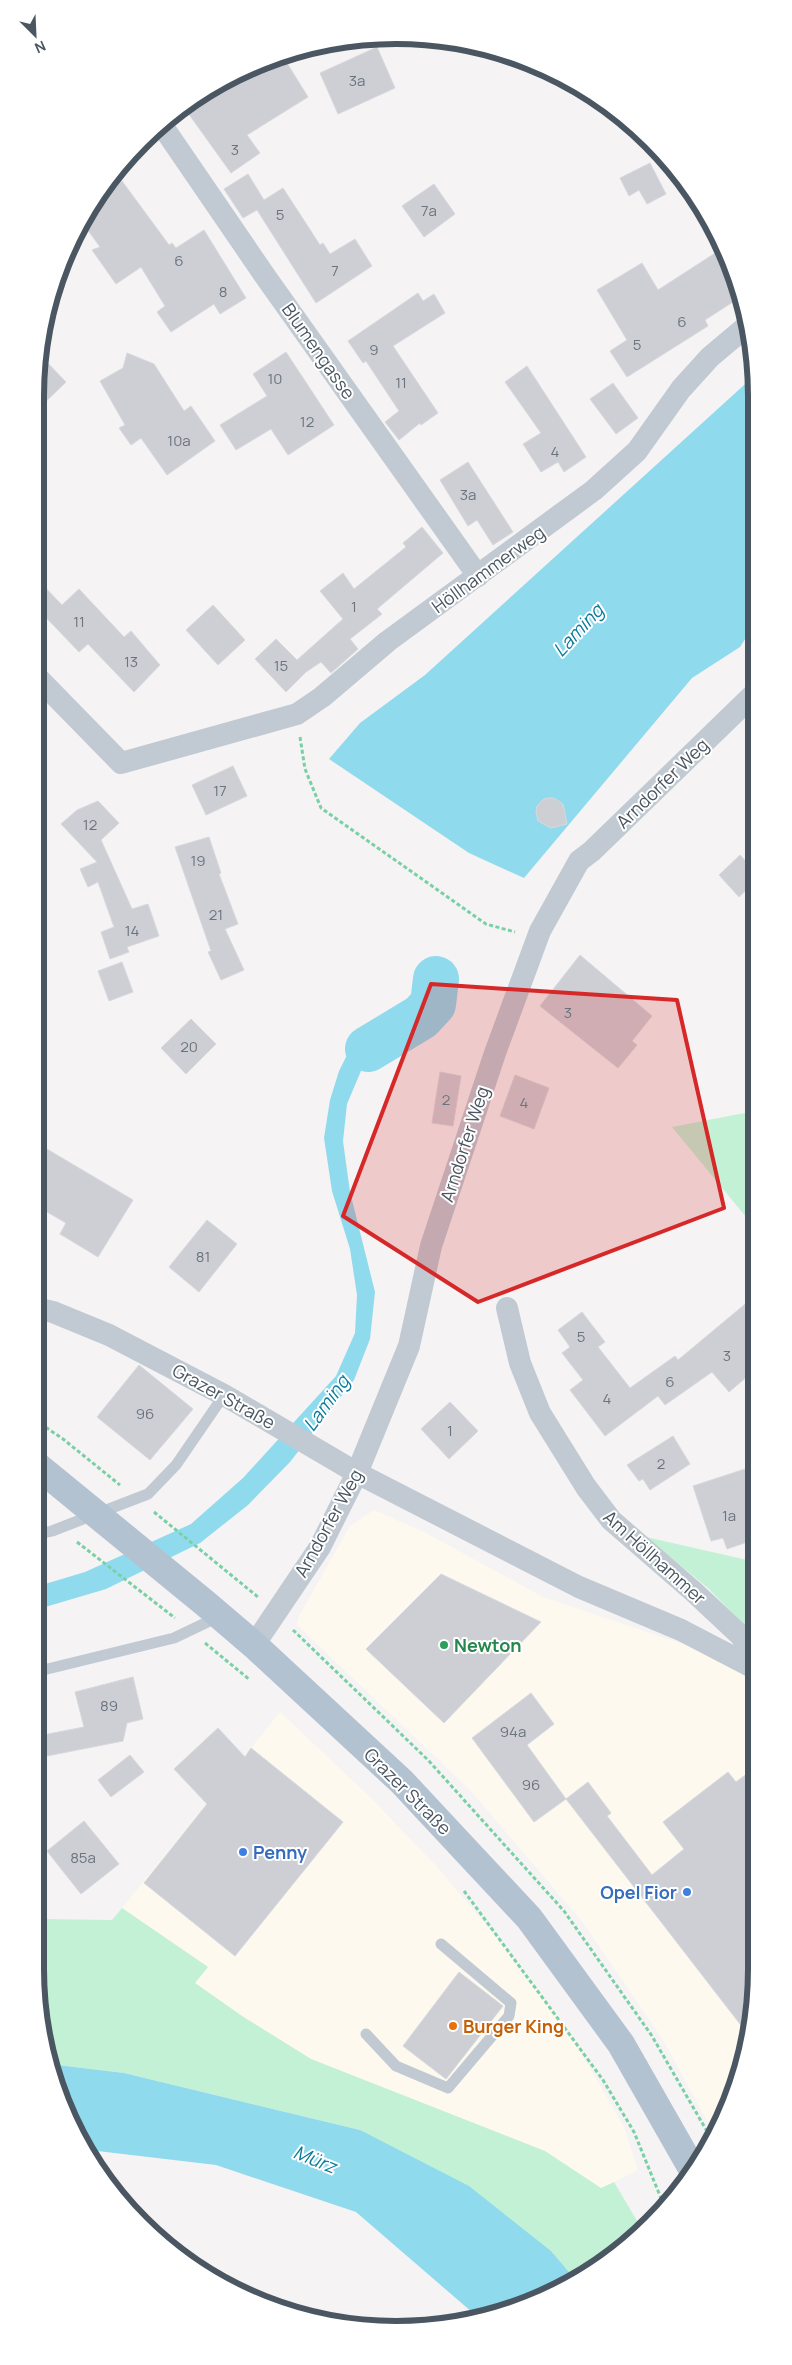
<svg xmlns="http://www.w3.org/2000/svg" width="792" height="2365" viewBox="0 0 792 2365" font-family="Manrope,sans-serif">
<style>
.commercial{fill:#fdf9ef}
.green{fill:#c3f1d5}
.water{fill:#90daee}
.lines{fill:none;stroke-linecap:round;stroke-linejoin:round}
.river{stroke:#90daee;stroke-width:46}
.building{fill:#cdcfd5;stroke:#d7d9de}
.path{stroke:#7ad0a6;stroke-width:3;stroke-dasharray:4 2.5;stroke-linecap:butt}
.lane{stroke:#c1cad2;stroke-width:11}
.street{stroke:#c1cad2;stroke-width:22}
.primary{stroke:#b3c2d1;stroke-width:28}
.marked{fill:#d62828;fill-opacity:0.2;stroke:#d62828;stroke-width:4;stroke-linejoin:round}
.leisure-dot{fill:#2e9e5b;stroke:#fff;stroke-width:2}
.shop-dot{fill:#3f7fe0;stroke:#fff;stroke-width:2}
.food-dot{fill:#e8710a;stroke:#fff;stroke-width:2}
.labels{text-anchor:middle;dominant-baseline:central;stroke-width:4;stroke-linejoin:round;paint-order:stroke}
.number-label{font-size:15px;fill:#6b747e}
.street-label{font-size:18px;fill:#4a5661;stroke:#fff}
.leisure-label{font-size:18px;font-weight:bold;fill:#27864d;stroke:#fff;text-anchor:start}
.shop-label{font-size:18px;font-weight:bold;fill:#366cbe;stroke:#fff;text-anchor:start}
.food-label{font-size:18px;font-weight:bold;fill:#c56008;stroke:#fff;text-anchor:start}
.water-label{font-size:19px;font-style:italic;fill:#0c7c9b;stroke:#fff}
.rim{fill:none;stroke:#4a5661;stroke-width:6}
</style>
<rect width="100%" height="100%" fill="#f5f3f3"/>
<g class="commercial">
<path d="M 374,1510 L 426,1533 L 543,1597 L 712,1654 L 756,1684 L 757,1969 L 750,2040 L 730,2107 L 715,2135 L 663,2040 L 584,1924 L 471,1791 L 297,1625 L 299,1616 L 350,1526 Z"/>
<path d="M 280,1712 L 372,1799 L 437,1867 L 504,1946 L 575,2042 L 624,2127 L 638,2170 L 601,2189 L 545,2151 L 311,2059 L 242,2016 L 195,1983 L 207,1966 L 122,1908 Z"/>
</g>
<g class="green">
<path d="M 755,1111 L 756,1229 L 672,1127 Z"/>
<path d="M 646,1537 L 756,1562 L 756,1637 L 708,1588 Z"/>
<path d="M 122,1908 L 208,1967 L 195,1983 L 242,2016 L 311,2059 L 545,2151 L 601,2188 L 614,2182 L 643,2231 L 597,2269 L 575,2279 L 551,2251 L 360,2130 L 124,2073 L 49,2064 C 35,2017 35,1968 35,1919 L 112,1920 Z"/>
</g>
<g class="water">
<path d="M 754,376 L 754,625 L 740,647 L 692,678 L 524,878 L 469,853 L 329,759 L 360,723 L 425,675 Z"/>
<path d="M 418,1010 L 427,1027 L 378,1052 L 361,1071 L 347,1104 L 343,1141 L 350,1192 L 375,1292 L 370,1339 L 354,1380 L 290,1462 L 248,1505 L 200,1543 L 106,1589 L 35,1610 L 35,1587 L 85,1572 L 191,1524 L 243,1478 L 336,1376 L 355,1333 L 357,1295 L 350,1249 L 332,1191 L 324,1138 L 330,1100 L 339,1071 L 346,1057 L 375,1033 Z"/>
<path d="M 49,2064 L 124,2073 L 360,2130 L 469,2186 L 551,2251 L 575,2279 L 489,2318 L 480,2319 L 356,2212 L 216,2165 L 89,2150 L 62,2107 Z"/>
</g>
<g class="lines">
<path class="river" d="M 368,1049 L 421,1017 L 433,1004 L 436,979"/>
</g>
<g class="building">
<path d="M 377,47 L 395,88 L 338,114 L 320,73 Z"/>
<path d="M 282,55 L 308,97 L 247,135 L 260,153 L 231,173 L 183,106 L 196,96 L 218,84 L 221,88 L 264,61 Z"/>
<path d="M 650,163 L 666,194 L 647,204 L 639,190 L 629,196 L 620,178 Z"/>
<path d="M 248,174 L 264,200 L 283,188 L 320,245 L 323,243 L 330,254 L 355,239 L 372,266 L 316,303 L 257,210 L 243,218 L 224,189 Z"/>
<path d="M 122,181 L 169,245 L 172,243 L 176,248 L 204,230 L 246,298 L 220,314 L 214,304 L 171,332 L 157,312 L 165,306 L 141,267 L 116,284 L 92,250 L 100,247 L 82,222 L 96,195 L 106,183 L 111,190 Z"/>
<path d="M 434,184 L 455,214 L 424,237 L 402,206 Z"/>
<path d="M 723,248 L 739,298 L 705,320 L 708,326 L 627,377 L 610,351 L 627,340 L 597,290 L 642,263 L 658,290 Z"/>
<path d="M 418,293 L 423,301 L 434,294 L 445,313 L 393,346 L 438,413 L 421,425 L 420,423 L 399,440 L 385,422 L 399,411 L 366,361 L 363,363 L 348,341 Z"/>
<path d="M 286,352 L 334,425 L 288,455 L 271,429 L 236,450 L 220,425 L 267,396 L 253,374 Z"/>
<path d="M 127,353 L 154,364 L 184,411 L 191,406 L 215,441 L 167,475 L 141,438 L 131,445 L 119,428 L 125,425 L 100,381 L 123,368 Z"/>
<path d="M 39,354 L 66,382 L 35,412 L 35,396 Z"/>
<path d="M 527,366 L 586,457 L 564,472 L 558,462 L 541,472 L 523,444 L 541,433 L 505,382 Z"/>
<path d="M 613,383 L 638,418 L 616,434 L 590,399 Z"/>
<path d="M 468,462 L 513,532 L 493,545 L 477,520 L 468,526 L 440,480 Z"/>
<path d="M 422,527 L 443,553 L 377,609 L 382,614 L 350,639 L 358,649 L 331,673 L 321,662 L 306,672 L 286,692 L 255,659 L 276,639 L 297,660 L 343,619 L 320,591 L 343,573 L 354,589 L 406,547 L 403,543 Z"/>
<path d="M 35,577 L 62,605 L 79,589 L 124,637 L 131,631 L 160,665 L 134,692 L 88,644 L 79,652 L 35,606 Z"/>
<path d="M 213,605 L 245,640 L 218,665 L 186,630 Z"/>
<path d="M 233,766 L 247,796 L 206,815 L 192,785 Z"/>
<path d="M 549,798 L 554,798 L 563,804 L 567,824 L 551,828 L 538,821 L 536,811 L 537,806 L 544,799 Z"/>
<path d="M 98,801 L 119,823 L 101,840 L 132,909 L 148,904 L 159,936 L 127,947 L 129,952 L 110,959 L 101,932 L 114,927 L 98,882 L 88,887 L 80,869 L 97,862 L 61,824 L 77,810 Z"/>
<path d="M 209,837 L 221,873 L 219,874 L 238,924 L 225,929 L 244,970 L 221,980 L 208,952 L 211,951 L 175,847 Z"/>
<path d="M 740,855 L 755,871 L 755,882 L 739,897 L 719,875 Z"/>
<path d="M 580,955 L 652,1016 L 632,1041 L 637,1045 L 618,1068 L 540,1006 Z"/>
<path d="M 122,962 L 133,992 L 109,1001 L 98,971 Z"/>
<path d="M 191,1019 L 216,1044 L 186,1074 L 161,1048 Z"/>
<path d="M 440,1072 L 461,1076 L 453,1126 L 432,1123 Z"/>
<path d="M 515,1075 L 549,1088 L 534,1129 L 500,1116 Z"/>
<path d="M 35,1142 L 133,1200 L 98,1257 L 60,1234 L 66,1223 L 35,1205 Z"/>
<path d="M 207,1220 L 237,1244 L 199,1292 L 169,1267 Z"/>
<path d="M 756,1295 L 756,1369 L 729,1392 L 712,1372 L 665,1405 L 658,1396 L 605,1436 L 570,1390 L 583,1380 L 562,1353 L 570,1347 L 558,1330 L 582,1312 L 605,1342 L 598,1347 L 630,1388 L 675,1356 L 678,1360 Z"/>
<path d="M 139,1365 L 193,1409 L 150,1460 L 97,1417 Z"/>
<path d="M 450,1402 L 478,1431 L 449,1459 L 421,1429 Z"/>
<path d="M 673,1436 L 690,1464 L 650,1490 L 643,1479 L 639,1481 L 627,1465 Z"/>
<path d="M 748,1468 L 756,1493 L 756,1539 L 727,1549 L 723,1538 L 711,1541 L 693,1486 Z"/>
<path d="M 441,1574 L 541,1622 L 444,1723 L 366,1649 Z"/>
<path d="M 133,1677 L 143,1719 L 127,1723 L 123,1741 L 47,1756 L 43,1735 L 84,1727 L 75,1692 Z"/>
<path d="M 531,1693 L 554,1724 L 527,1745 L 566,1799 L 534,1822 L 472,1738 Z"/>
<path d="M 218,1728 L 245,1757 L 251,1748 L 343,1822 L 235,1956 L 144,1883 L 207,1804 L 174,1769 Z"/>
<path d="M 130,1755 L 144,1772 L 111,1797 L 98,1780 Z"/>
<path d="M 757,1766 L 757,1969 L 750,2037 L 566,1799 L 588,1782 L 611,1813 L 607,1816 L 652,1875 L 684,1849 L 663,1822 L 728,1772 L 736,1782 Z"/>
<path d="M 84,1821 L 119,1864 L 81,1894 L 47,1851 Z"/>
<path d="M 459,1972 L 503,2006 L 446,2079 L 403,2046 Z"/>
</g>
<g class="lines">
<g class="path">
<path d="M 300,737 L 305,769 L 321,808 L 486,924 L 515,932"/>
<path d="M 35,1420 L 63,1439 L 120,1485"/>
<path d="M 35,1508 L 43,1515"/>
<path d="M 154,1512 L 258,1597"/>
<path d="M 77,1542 L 175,1618"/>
<path d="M 293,1630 L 428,1760 L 564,1911 L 652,2036 L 712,2140"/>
<path d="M 205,1643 L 250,1680"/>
<path d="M 464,1891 L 603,2080 L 634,2132 L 665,2208"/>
</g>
<g class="lane">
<path d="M 35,1535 L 52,1531 L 148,1494 L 176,1465 L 224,1395"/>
<path d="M 35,1672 L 174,1638 L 218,1617"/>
<path d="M 366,2034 L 396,2066 L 448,2088 L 509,2016 L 511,2003 L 441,1944"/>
</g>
<g class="street">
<path d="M 161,124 L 265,276 L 478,576"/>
<path d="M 35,675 L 121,763 L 297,714 L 322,697 L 388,641 L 594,490 L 637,451 L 681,389 L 710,357 L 747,326"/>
<path d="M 35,1308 L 53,1312 L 109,1335 L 224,1395 L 357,1473 L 579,1587 L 681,1630 L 756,1669"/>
<path d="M 507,1308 L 520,1363 L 540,1413 L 586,1487 L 611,1520 L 694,1592 L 741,1636 L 756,1661"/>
<path d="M 254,1645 L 320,1547 L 357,1473 L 409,1346 L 431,1246 L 495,1053 L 540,931 L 579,861 L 592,851 L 755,693"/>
</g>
<path class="primary" d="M 35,1464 L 206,1604 L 254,1645 L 402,1782 L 429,1811 L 529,1918 L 621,2044 L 694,2172"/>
</g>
<path class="marked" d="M 431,984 L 677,1000 L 724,1208 L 478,1302 L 343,1216 Z"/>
<circle class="leisure-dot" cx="444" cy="1645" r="5"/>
<g class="shop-dot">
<circle cx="243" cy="1852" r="5"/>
<circle cx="687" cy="1892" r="5"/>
</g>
<circle class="food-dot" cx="453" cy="2026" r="5"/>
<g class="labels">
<g class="number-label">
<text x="357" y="80">3a</text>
<text x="235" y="149">3</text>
<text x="429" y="210">7a</text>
<text x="280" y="214">5</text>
<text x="179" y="260">6</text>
<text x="335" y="270">7</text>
<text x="223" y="291">8</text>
<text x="682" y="321">6</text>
<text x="637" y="344">5</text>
<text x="374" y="349">9</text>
<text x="275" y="378">10</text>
<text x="401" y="382">11</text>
<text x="307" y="421">12</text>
<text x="179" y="440">10a</text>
<text x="555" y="451">4</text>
<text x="468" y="494">3a</text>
<text x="354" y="606">1</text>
<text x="79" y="621">11</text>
<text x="131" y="661">13</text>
<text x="281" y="665">15</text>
<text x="220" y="790">17</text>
<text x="90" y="824">12</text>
<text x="198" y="860">19</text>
<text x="216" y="914">21</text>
<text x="132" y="930">14</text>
<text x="568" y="1012">3</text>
<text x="189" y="1046">20</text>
<text x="446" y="1099">2</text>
<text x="524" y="1102">4</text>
<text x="203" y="1256">81</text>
<text x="581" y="1336">5</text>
<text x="727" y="1355">3</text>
<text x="670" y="1381">6</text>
<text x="607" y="1398">4</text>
<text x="145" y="1413">96</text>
<text x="450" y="1430">1</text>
<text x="661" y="1463">2</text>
<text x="729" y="1515">1a</text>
<text x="109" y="1705">89</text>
<text x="513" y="1731">94a</text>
<text x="531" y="1784">96</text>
<text x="83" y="1857">85a</text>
</g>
<g class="street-label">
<text transform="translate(319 351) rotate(55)">Blumengasse</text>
<text transform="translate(488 569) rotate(-36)">Höllhammerweg</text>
<text transform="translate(662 783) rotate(-44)">Arndorfer Weg</text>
<text transform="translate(464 1144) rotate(-72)">Arndorfer Weg</text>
<text transform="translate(224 1396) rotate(29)">Grazer Straße</text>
<text transform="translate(328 1523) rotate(-61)">Arndorfer Weg</text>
<text transform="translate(655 1557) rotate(42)">Am Höllhammer</text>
<text transform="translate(408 1791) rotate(45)">Grazer Straße</text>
</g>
<g class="leisure-label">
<text x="454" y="1645">Newton</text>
</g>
<g class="shop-label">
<text x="253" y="1852">Penny</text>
<text x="677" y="1892" text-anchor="end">Opel Fior</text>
</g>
<g class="food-label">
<text x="463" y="2026">Burger King</text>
</g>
<g class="water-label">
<text transform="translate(578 630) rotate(-47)">Laming</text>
<text transform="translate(326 1403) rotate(-54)">Laming</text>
<text transform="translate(315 2159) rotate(22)">Mürz</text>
</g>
</g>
<path d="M0 0H792V2365H0ZM396 44H396A352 352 0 0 1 748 396V1969A352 352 0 0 1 396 2321H396A352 352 0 0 1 44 1969V396A352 352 0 0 1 396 44Z" fill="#fff" fill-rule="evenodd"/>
<path class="rim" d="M396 44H396A352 352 0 0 1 748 396V1969A352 352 0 0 1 396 2321H396A352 352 0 0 1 44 1969V396A352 352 0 0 1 396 44Z"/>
<g transform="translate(35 35) rotate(156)" stroke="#ffffff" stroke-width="4" paint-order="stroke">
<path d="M0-4L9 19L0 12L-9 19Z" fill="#4a5661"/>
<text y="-8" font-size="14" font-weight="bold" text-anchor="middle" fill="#4a5661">N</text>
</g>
</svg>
